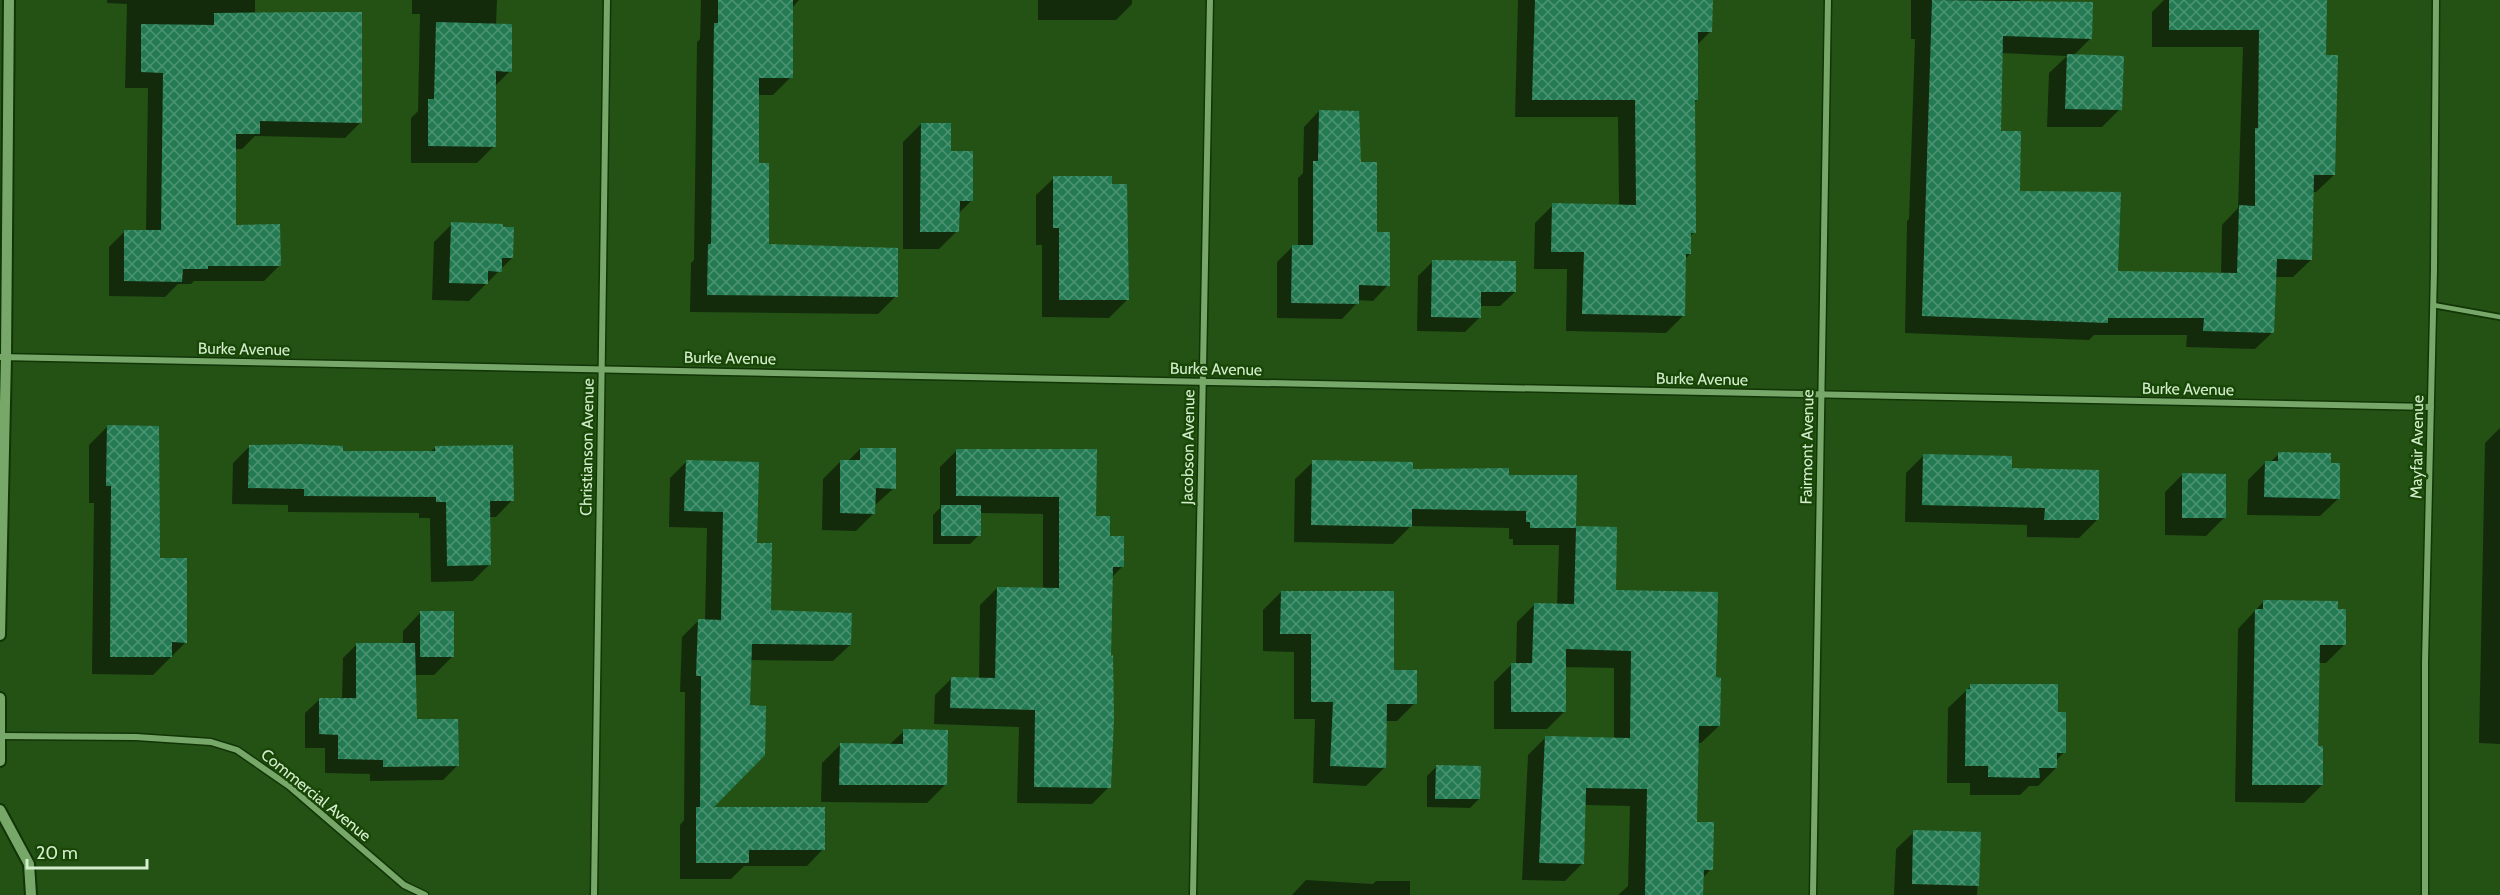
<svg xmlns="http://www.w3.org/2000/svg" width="2500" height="895" viewBox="0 0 2500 895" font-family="Cabin,sans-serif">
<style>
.shadow{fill:#0007}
.building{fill:url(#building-cross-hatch)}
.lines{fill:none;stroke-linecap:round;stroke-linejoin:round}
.service-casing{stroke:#123506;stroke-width:8}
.minor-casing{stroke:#123506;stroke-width:9}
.tertiary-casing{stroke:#123506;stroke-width:14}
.service{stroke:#77a86a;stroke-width:4.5}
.minor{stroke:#77a86a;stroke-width:6}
.tertiary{stroke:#77a86a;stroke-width:10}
.labels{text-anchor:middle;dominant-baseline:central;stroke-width:5;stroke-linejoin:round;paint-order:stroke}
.street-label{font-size:16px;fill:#d4eecd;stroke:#194707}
</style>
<defs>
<pattern id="building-cross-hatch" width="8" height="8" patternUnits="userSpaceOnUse" patternTransform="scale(1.5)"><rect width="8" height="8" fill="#247a52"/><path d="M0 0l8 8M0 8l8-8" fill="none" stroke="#4d9472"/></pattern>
</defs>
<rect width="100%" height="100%" fill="#245215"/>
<g class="shadow">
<path d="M 107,0 L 255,0 L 255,14 L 361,122 L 345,138 L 255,136 L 242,149 L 234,149 L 234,227 L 280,265 L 264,281 L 194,281 L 191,284 L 178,284 L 165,297 L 109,296 L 109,247 L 125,231 L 146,231 L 148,88 L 125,88 L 127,4 L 107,3 Z"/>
<path d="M 412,0 L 497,0 L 496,25 L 510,71 L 494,87 L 494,146 L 477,163 L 411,163 L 411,118 L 418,111 L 420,14 L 412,14 Z"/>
<path d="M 701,0 L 799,0 L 791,9 L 791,77 L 773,95 L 757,95 L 758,165 L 767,246 L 896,296 L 878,314 L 690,312 L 691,263 L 694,260 L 697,42 L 700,39 Z"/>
<path d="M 1038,0 L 1132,0 L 1132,4 L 1116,20 L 1038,20 Z"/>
<path d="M 1518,0 L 1711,0 L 1711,31 L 1697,45 L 1697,100 L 1693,103 L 1694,232 L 1690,237 L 1690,254 L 1685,259 L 1683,316 L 1666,333 L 1566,331 L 1567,269 L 1534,269 L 1535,223 L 1553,205 L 1619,206 L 1618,117 L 1515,117 Z"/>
<path d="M 1911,0 L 2019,0 L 2091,38 L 2073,56 L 2120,109 L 2102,127 L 2047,127 L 2049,73 L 2067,56 L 2001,53 L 2000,133 L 2019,192 L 2117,273 L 2221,274 L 2222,225 L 2238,208 L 2243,47 L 2152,47 L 2152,12 L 2164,0 L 2325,0 L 2324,56 L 2334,175 L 2316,192 L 2312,192 L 2311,260 L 2293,277 L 2275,277 L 2273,332 L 2255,349 L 2186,347 L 2187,335 L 2094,335 L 2089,340 L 1905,333 L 1907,221 L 1909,219 L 1915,39 L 1911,39 Z"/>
<path d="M 1319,111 L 1359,164 L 1388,285 L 1373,301 L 1357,300 L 1357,303 L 1342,319 L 1277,318 L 1277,262 L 1293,246 L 1298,247 L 1298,178 L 1303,173 L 1304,127 Z"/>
<path d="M 921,124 L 949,153 L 972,200 L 958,214 L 957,231 L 939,249 L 903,249 L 903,142 Z"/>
<path d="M 1054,178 L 1127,300 L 1109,318 L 1042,317 L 1042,245 L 1036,245 L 1036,195 Z"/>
<path d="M 452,224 L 512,258 L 469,301 L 432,300 L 434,242 Z"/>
<path d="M 1432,262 L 1515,292 L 1500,306 L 1480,306 L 1480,317 L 1465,332 L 1417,331 L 1418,276 Z"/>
<path d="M 107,427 L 158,560 L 186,642 L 153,675 L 92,674 L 94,503 L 89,503 L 89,445 Z"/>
<path d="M 2500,428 L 2500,744 L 2479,743 L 2485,443 Z"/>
<path d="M 250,446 L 342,452 L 430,452 L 436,447 L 512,500 L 496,517 L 489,517 L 489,565 L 473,581 L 431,582 L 430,518 L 419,518 L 419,513 L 288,512 L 288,505 L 232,504 L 233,463 Z"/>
<path d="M 860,449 L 894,488 L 874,506 L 874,513 L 856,531 L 822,530 L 823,479 L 841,461 L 848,461 Z"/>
<path d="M 957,450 L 1096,450 L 1094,518 L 1108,538 L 1122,567 L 1111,578 L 1109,787 L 1092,804 L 1017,803 L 1019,727 L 934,724 L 935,695 L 952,678 L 979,679 L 980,605 L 997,588 L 1043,589 L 1043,514 L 980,513 L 979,535 L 970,544 L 933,544 L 933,515 L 940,508 L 940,467 Z"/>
<path d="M 2279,454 L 2338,499 L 2320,516 L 2247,515 L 2248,480 L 2266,462 L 2270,462 Z"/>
<path d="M 1924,455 L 2010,470 L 2097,520 L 2079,538 L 2027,537 L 2027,525 L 1905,522 L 1906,473 Z"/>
<path d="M 687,461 L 756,544 L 769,612 L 850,645 L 833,661 L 750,660 L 711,808 L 823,849 L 807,866 L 744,866 L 731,879 L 680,879 L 680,825 L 684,820 L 685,692 L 680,692 L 682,637 L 698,621 L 705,621 L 707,528 L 669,527 L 670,478 Z"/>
<path d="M 1313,462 L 1507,476 L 1575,527 L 1616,529 L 1614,592 L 1715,679 L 1719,726 L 1701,743 L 1698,743 L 1696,823 L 1711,869 L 1702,879 L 1701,895 L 1618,895 L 1628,886 L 1630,806 L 1584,805 L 1583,863 L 1565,881 L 1522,880 L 1528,755 L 1546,737 L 1614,739 L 1614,668 L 1564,667 L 1564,712 L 1547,729 L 1494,729 L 1494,682 L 1512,664 L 1516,664 L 1517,622 L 1535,604 L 1557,605 L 1559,545 L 1513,545 L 1513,539 L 1509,539 L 1509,528 L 1411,526 L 1393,544 L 1294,542 L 1295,479 Z"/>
<path d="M 2183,474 L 2224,518 L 2206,536 L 2165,535 L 2165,492 Z"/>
<path d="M 1281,592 L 1392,671 L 1415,703 L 1397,721 L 1385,721 L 1384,768 L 1366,786 L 1313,783 L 1315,719 L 1294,719 L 1294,652 L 1263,651 L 1263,610 Z"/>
<path d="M 2264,601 L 2344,645 L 2326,663 L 2318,663 L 2317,747 L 2322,785 L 2304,803 L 2235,802 L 2238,629 Z"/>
<path d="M 420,613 L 452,657 L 434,675 L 415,675 L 416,721 L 457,766 L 443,780 L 370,781 L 370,774 L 325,773 L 325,748 L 305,748 L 305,713 L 320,699 L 342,699 L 343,658 L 357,644 L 403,644 L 403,631 Z"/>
<path d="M 1971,686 L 2056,713 L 2064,752 L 2056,761 L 2056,768 L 2038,786 L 2029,786 L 2020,795 L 1970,795 L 1970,783 L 1947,783 L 1948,708 Z"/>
<path d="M 904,731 L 945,785 L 927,803 L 821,802 L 822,763 L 840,745 L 889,745 Z"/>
<path d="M 1436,767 L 1479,799 L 1470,808 L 1427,807 L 1427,776 Z"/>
<path d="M 1914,832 L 1980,833 L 1977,895 L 1894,895 L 1896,849 Z"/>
<path d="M 1306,880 L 1373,884 L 1376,881 L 1410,881 L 1410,895 L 1292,895 Z"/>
</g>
<g class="building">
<path d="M 718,0 L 793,0 L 793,78 L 759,78 L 759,163 L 769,163 L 769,244 L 898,248 L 898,297 L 707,295 L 708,244 L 711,244 L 714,23 L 718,23 Z"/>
<path d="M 1535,0 L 1713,0 L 1712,32 L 1698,32 L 1698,100 L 1695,100 L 1696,233 L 1691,233 L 1691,254 L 1686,254 L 1685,316 L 1582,314 L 1584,252 L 1551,252 L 1552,203 L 1636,205 L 1635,100 L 1532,100 Z"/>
<path d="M 1932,0 L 2093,2 L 2092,39 L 2003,36 L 2001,131 L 2021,131 L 2020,191 L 2121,192 L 2118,271 L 2237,273 L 2239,205 L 2255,206 L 2255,128 L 2258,128 L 2259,30 L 2169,30 L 2169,0 L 2327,0 L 2326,55 L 2338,55 L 2335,175 L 2314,175 L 2312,260 L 2277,259 L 2274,333 L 2203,331 L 2204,318 L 2108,318 L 2108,323 L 1922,316 Z"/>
<path d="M 319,12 L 362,12 L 362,123 L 260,121 L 260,134 L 236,134 L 236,225 L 280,224 L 281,266 L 208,266 L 208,269 L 183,269 L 182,282 L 124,281 L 124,230 L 161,230 L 163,73 L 141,72 L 141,24 L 214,25 L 214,13 Z"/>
<path d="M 436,22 L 512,24 L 512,72 L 496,71 L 496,147 L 428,146 L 428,99 L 434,99 Z"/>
<path d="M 2067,54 L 2124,56 L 2122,110 L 2065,109 Z"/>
<path d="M 1319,110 L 1359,111 L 1361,162 L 1377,162 L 1377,232 L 1390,232 L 1390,286 L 1359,285 L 1359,304 L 1291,303 L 1292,245 L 1313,245 L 1313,161 L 1318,161 Z"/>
<path d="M 921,123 L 951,123 L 951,151 L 973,151 L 973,201 L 960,201 L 959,232 L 920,232 Z"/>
<path d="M 1053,176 L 1112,176 L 1112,184 L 1127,184 L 1129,300 L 1059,300 L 1059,228 L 1053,228 Z"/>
<path d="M 451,222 L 503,224 L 503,227 L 514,227 L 513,258 L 502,258 L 502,272 L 488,271 L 488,284 L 449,283 Z"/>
<path d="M 1432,260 L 1516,261 L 1516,292 L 1481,292 L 1481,318 L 1431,317 Z"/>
<path d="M 107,425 L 159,426 L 160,558 L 187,558 L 187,643 L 172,642 L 172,657 L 110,657 L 111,486 L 106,486 Z"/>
<path d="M 301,444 L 343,446 L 343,451 L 435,451 L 435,446 L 513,445 L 514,501 L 490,501 L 491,565 L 447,566 L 446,502 L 436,502 L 436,497 L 304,496 L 304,489 L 248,488 L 249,445 Z"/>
<path d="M 860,448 L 896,448 L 896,489 L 876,488 L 875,514 L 840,513 L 840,460 L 860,460 Z"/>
<path d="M 956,449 L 1097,449 L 1096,516 L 1110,516 L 1110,536 L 1124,536 L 1124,567 L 1113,567 L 1111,656 L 1113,655 L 1114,718 L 1111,788 L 1034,787 L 1035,710 L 950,708 L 951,677 L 995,678 L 997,587 L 1059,588 L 1059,497 L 956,496 Z"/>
<path d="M 2278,452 L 2331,453 L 2331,463 L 2340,463 L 2340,499 L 2264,497 L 2265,461 L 2278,461 Z"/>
<path d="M 1923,454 L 2012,456 L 2012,468 L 2099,470 L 2099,520 L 2044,520 L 2045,508 L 1922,505 Z"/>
<path d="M 686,460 L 759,462 L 757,543 L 772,543 L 771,610 L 852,613 L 851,645 L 752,644 L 750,705 L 766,706 L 765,755 L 714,807 L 825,807 L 825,850 L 749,850 L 749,863 L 696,863 L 696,807 L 700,807 L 701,676 L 696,676 L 698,619 L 721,620 L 723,512 L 684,511 Z"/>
<path d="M 1312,460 L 1413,462 L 1413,469 L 1509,468 L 1509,475 L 1577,475 L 1576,526 L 1617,527 L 1616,590 L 1718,592 L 1716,677 L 1721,678 L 1720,726 L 1699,726 L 1697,822 L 1714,822 L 1713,870 L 1704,870 L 1703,895 L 1645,895 L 1647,789 L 1586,788 L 1584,864 L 1539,863 L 1545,736 L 1630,738 L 1631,651 L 1566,649 L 1566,712 L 1511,712 L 1511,663 L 1532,663 L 1534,603 L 1574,604 L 1576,528 L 1530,528 L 1530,522 L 1526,522 L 1526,511 L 1412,509 L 1412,527 L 1311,525 Z"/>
<path d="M 2182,473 L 2226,474 L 2226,518 L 2182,518 Z"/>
<rect x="941" y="505" width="40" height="31"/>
<path d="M 1281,591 L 1394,591 L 1394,670 L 1417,670 L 1417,704 L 1387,704 L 1386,768 L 1330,766 L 1333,702 L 1311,702 L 1311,634 L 1280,634 Z"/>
<path d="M 2263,600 L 2338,601 L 2338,609 L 2346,609 L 2346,645 L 2320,645 L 2318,746 L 2323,746 L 2323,785 L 2252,785 L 2255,609 L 2263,609 Z"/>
<rect x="420" y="611" width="34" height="46"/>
<path d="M 356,643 L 415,643 L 417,719 L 458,719 L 459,766 L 383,767 L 383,760 L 338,759 L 338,735 L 319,734 L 319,698 L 356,698 Z"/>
<path d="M 1970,684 L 2058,684 L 2058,712 L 2066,712 L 2066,753 L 2057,753 L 2057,768 L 2039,768 L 2040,778 L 1988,777 L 1988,766 L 1965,766 L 1966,689 L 1970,689 Z"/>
<path d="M 903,729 L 948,730 L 947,785 L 839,785 L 840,743 L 903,744 Z"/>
<path d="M 1436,765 L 1481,766 L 1480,799 L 1435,799 Z"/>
<path d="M 1913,830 L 1981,832 L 1979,886 L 1912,884 Z"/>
</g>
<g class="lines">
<g class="service-casing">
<path id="service" d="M 2433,305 L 2500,317"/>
</g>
<g class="minor-casing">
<g id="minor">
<path d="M 0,357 L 2431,407"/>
<path d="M 1,736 L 136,737 L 211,742 L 237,750 L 289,786 L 404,885 L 425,895"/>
<path d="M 594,895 L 607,0"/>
<path d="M 1193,895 L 1210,0"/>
<path d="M 1813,895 L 1828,0"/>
<path d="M 2425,895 L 2425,662 L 2434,270 L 2436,0"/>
</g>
</g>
<g class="tertiary-casing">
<g id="tertiary">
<path d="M 0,635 L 6,357 L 9,0"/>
<path d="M 0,698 L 0,761"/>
<path d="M 0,810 L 29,864 L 31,895"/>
</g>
</g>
<use href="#service" class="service"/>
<use href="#minor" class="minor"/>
<use href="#tertiary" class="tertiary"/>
</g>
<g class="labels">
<g class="street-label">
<text transform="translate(244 349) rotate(1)">Burke Avenue</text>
<text transform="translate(730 358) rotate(1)">Burke Avenue</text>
<text transform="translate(1216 369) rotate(1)">Burke Avenue</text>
<text transform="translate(1702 379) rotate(1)">Burke Avenue</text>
<text transform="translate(2188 389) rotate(1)">Burke Avenue</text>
<text transform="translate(587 447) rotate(-89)">Christianson Avenue</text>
<text transform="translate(1188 447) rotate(-89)">Jacobson Avenue</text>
<text transform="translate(1807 447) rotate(-89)">Fairmont Avenue</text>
<text transform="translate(2417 447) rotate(-89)">Mayfair Avenue</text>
<text transform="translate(316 795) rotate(39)">Commercial Avenue</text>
</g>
</g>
<path d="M27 859v9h120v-9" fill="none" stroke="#d4eecd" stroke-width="3"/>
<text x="36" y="859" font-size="18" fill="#d4eecd" stroke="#194707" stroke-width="4.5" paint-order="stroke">20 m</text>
</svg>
